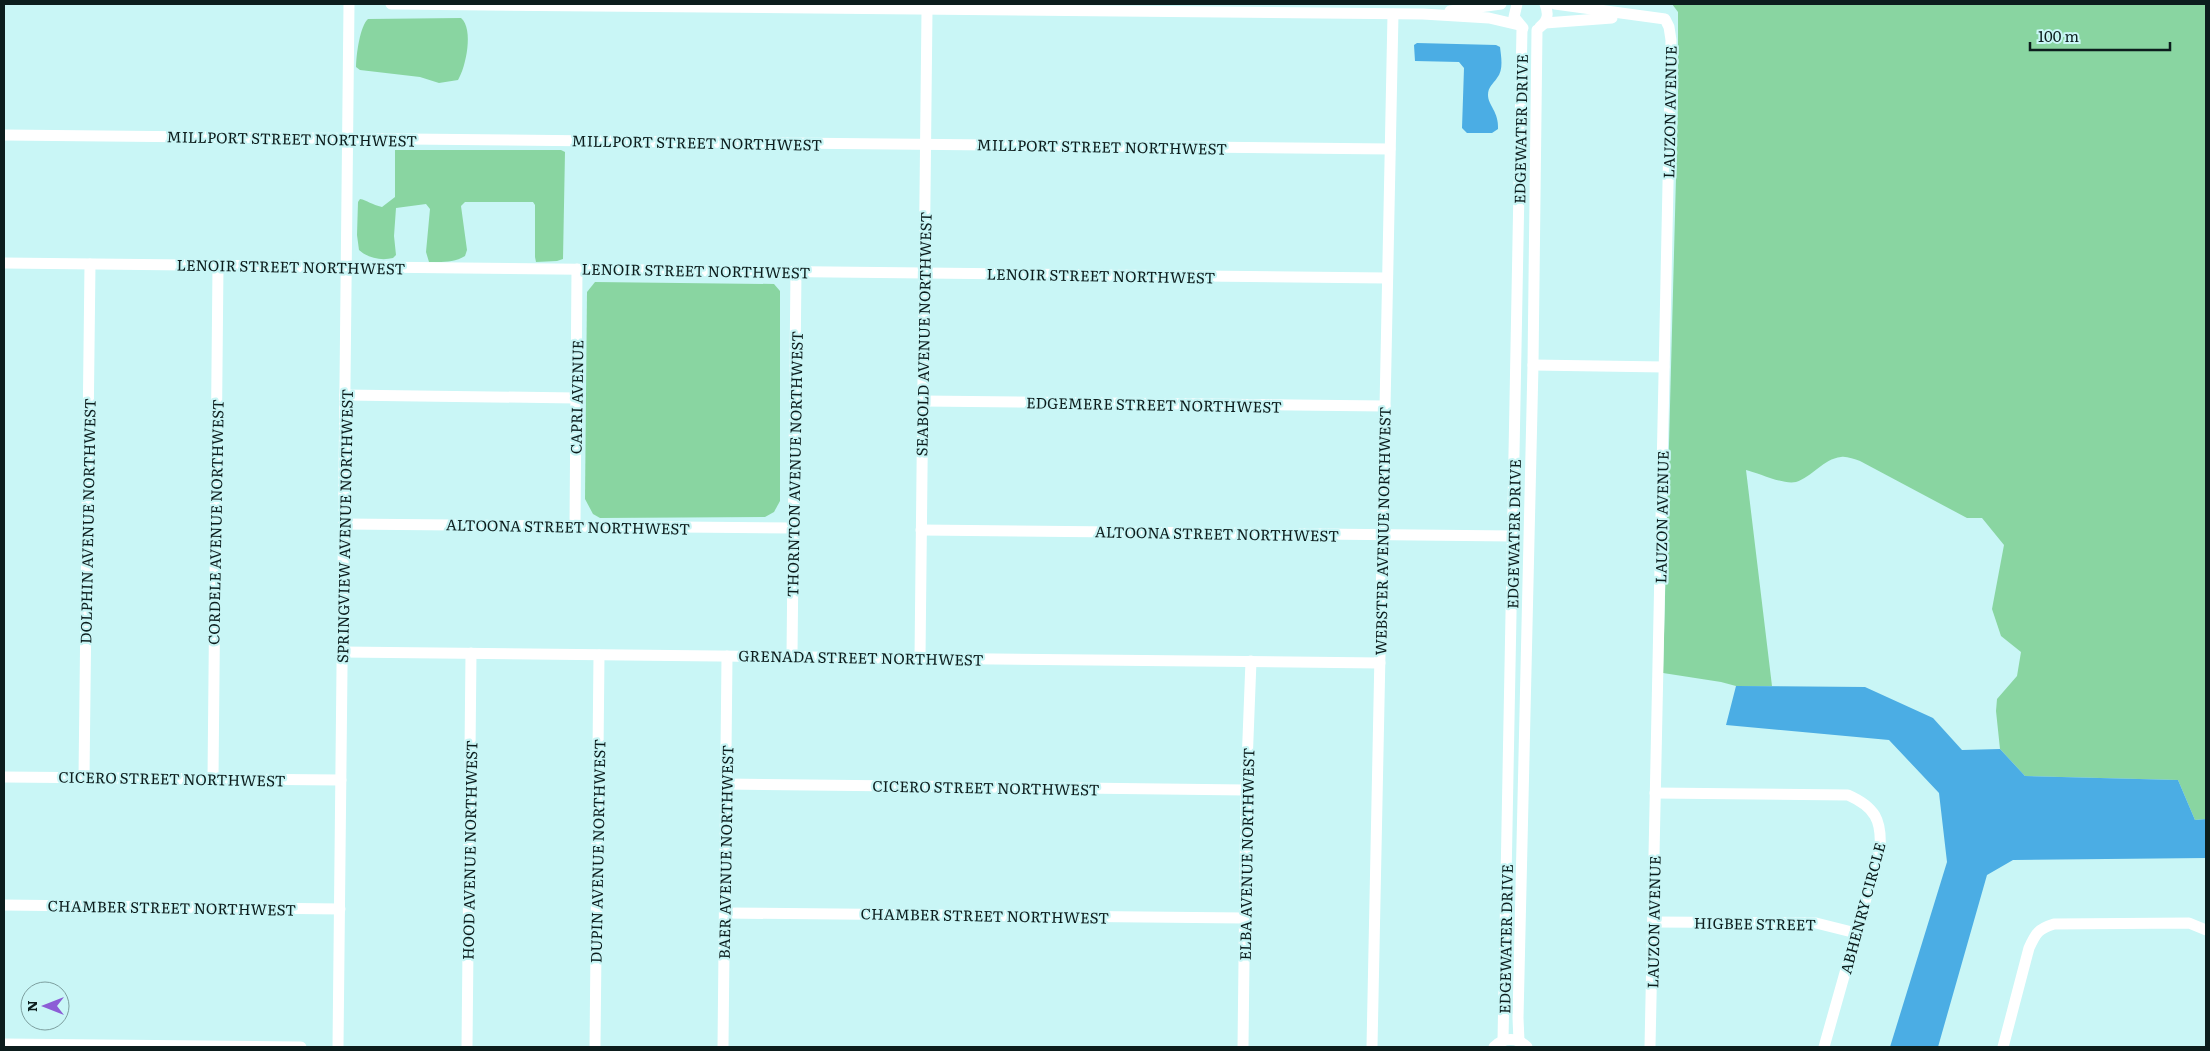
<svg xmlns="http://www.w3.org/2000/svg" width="2210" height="1051" viewBox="0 0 2210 1051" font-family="Literata,serif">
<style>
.green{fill:#89d5a1}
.water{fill:#4bade4}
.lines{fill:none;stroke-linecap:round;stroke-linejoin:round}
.minor{stroke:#fff;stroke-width:11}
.labels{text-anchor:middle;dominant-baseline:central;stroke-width:4.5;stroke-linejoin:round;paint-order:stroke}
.street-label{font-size:15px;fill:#0c1d1d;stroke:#c9f6f6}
</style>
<rect width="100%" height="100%" fill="#c9f6f6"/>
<g class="green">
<path d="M 1672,4 L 2206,4 L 2206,819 L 2195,820 L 2178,780 L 2025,776 L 2000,749 L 1996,711 L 1997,699 L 2017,676 L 2021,652 L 2001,636 L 1992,609 L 2004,545 L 1982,518 L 1967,518 L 1860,461 C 1854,459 1846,456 1841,457 C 1823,459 1812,477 1796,482 C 1783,485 1759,473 1746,470 L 1772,686 L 1736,686 L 1721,682 L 1663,673 L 1678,101 L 1678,12 Z"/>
<path d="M 461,18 C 474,29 466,67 458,80 L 439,83 L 420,77 L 360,70 L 356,67 C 356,55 360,26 368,19 Z"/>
<path d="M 395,150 L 561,150 L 565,152 L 563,259 L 557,261 L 536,262 L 535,257 L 535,205 L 533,202 L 465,202 L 461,206 L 467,250 L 465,256 C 454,263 442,262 429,262 L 426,252 L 430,209 L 426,204 L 396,208 L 394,236 L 396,255 L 393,258 C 381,261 368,258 359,250 L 357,235 L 358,202 L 360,199 C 367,200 372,205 382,207 L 395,197 Z"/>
<path d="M 595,282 L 774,284 L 780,291 L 780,501 L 774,512 L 765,517 L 600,518 L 593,514 L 585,499 L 587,292 Z"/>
</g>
<g class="water">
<path d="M 1417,43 L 1496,45 L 1500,47 C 1501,56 1504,70 1497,78 C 1493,84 1488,87 1488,95 C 1488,105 1499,112 1498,129 L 1492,133 L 1467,133 L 1462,128 L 1464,68 L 1459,62 L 1415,61 L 1414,45 Z"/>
<path d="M 1736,686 L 1865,687 L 1933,718 L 1962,750 L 2000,749 L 2025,776 L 2178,780 L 2195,820 L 2206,819 L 2206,858 L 2013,860 L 1987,875 L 1938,1047 L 1890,1047 L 1947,862 L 1939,793 L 1889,740 L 1726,725 Z"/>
</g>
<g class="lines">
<g class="minor">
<path d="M 391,4 L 1423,14 L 1489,18 L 1519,25"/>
<path d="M 1517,4 L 1514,17 L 1523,28"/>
<path d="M 1555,4 L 1665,19 L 1669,27 L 1671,40 L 1650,1047"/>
<path d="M 1450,11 L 1501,4"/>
<path d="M 1545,23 L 1612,18"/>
<path d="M 1540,27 C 1548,21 1549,14 1545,4"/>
<path d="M 4,135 L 1390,149"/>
<path d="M 4,263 L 1387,278"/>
<path d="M 1533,365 L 1664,367"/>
<path d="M 345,395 L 576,398"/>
<path d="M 923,401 L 1385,406"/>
<path d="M 344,524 L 793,528"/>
<path d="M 575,526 L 577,269"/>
<path d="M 921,530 L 1513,536"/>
<path d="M 342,652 L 1380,663"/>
<path d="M 792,656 L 796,271"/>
<path d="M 920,658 L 927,10"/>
<path d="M 4,777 L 341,780"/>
<path d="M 84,778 L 90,264"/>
<path d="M 213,779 L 218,265"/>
<path d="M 726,784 L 1246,790"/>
<path d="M 1655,793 L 1848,795 C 1875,807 1882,820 1880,849 L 1824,1047"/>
<path d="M 4,905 L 340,909"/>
<path d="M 725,913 L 1245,918"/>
<path d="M 1653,922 L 1816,923 L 1856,933"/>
<path d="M 1503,1040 L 1522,28"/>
<path d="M 1519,1041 L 1518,1018 L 1533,365 L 1537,30"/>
<path d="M 4,1044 L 301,1047"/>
<path d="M 338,1047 L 349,4"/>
<path d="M 467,1047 L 471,653"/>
<path d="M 595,1047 L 599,655"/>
<path d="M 723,1047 L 727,656"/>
<path d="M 1243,1047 L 1246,790 L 1251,661"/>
<path d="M 1372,1047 L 1393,14"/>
<path d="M 1494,1047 C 1504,1037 1517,1037 1527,1047"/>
<path d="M 2003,1047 L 2029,948 C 2036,933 2038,929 2054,924 L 2189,923 L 2206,930"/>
</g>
</g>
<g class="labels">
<g class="street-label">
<text transform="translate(1669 112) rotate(-89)">LAUZON AVENUE</text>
<text transform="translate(1520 129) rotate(-89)">EDGEWATER DRIVE</text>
<text transform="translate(292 138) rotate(1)">MILLPORT STREET NORTHWEST</text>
<text transform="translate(697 142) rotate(1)">MILLPORT STREET NORTHWEST</text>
<text transform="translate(1102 146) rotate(1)">MILLPORT STREET NORTHWEST</text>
<text transform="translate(291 266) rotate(1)">LENOIR STREET NORTHWEST</text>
<text transform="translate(696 270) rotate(1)">LENOIR STREET NORTHWEST</text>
<text transform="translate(1101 275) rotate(1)">LENOIR STREET NORTHWEST</text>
<text transform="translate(923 334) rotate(-89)">SEABOLD AVENUE NORTHWEST</text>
<text transform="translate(576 397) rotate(-89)">CAPRI AVENUE</text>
<text transform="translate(1154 404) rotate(1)">EDGEMERE STREET NORTHWEST</text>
<text transform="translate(794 464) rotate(-89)">THORNTON AVENUE NORTHWEST</text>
<text transform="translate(1661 517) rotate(-89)">LAUZON AVENUE</text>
<text transform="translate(87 521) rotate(-89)">DOLPHIN AVENUE NORTHWEST</text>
<text transform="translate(215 522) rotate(-89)">CORDELE AVENUE NORTHWEST</text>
<text transform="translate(344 526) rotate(-89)">SPRINGVIEW AVENUE NORTHWEST</text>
<text transform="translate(568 526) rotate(1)">ALTOONA STREET NORTHWEST</text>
<text transform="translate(1382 531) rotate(-89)">WEBSTER AVENUE NORTHWEST</text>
<text transform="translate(1217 533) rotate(1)">ALTOONA STREET NORTHWEST</text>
<text transform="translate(1513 534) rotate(-89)">EDGEWATER DRIVE</text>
<text transform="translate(861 657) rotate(1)">GRENADA STREET NORTHWEST</text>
<text transform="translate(172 778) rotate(1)">CICERO STREET NORTHWEST</text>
<text transform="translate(986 787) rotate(1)">CICERO STREET NORTHWEST</text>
<text transform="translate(469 850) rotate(-89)">HOOD AVENUE NORTHWEST</text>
<text transform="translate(597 851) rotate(-89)">DUPIN AVENUE NORTHWEST</text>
<text transform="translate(725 852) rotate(-89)">BAER AVENUE NORTHWEST</text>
<text transform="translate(1246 854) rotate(-89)">ELBA AVENUE NORTHWEST</text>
<text transform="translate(172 907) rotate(1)">CHAMBER STREET NORTHWEST</text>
<text transform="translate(1862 908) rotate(-75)">ABHENRY CIRCLE</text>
<text transform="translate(985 915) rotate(1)">CHAMBER STREET NORTHWEST</text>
<text transform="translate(1653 922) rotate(-89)">LAUZON AVENUE</text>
<text transform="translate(1755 923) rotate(1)">HIGBEE STREET</text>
<text transform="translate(1505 939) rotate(-89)">EDGEWATER DRIVE</text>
</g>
</g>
<rect width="2210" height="1051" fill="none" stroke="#0c1d1d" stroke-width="10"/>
<g transform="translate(45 1006) rotate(270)"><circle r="24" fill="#c9f6f6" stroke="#7d9f9f"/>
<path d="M0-4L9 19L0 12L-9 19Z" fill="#8c5dd6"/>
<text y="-8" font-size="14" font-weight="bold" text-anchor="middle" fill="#0c1d1d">N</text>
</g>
<path d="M2030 42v8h140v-8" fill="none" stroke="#0c1d1d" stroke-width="2.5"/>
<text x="2038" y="42" font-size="15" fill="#0c1d1d" stroke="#c9f6f6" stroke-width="4" paint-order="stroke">100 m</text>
</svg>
